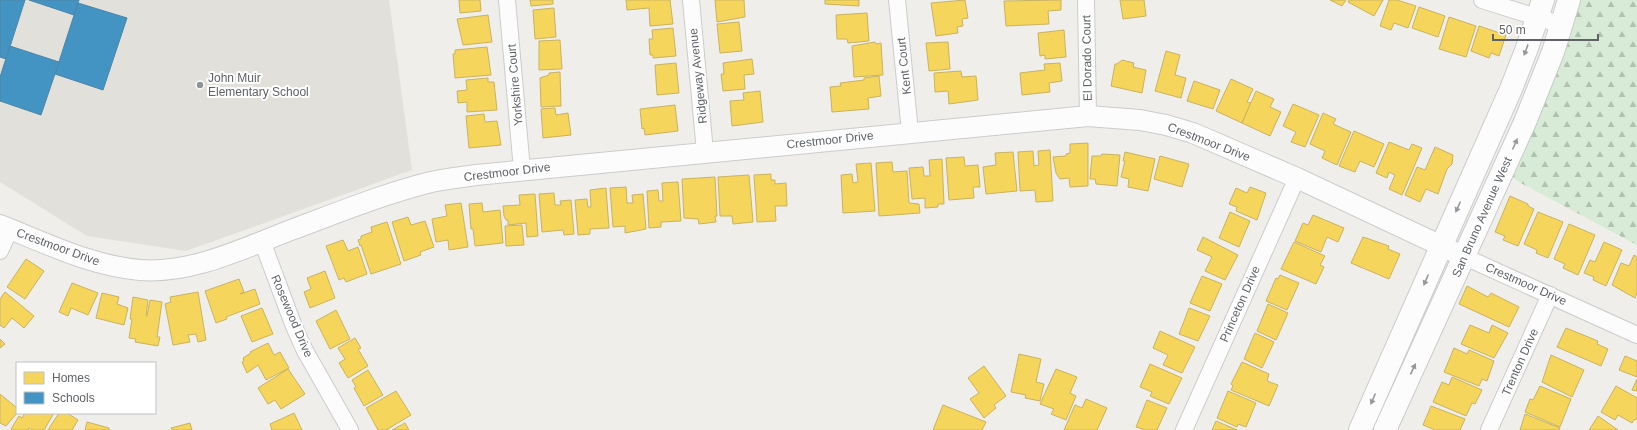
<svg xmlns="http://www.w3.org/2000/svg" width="1637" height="430" viewBox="0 0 1637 430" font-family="Arial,sans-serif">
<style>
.education{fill:#e2e0da}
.forest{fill:url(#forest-firs)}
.homes{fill:#f6d55c;stroke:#c9b360}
.schools{fill:#4393c3;stroke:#4b85a8}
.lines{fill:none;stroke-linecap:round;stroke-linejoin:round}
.minor-casing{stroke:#cbcccc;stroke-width:18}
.tertiary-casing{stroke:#cbcccc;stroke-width:22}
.secondary-casing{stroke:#cacacb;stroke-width:24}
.minor{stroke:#fdfcfc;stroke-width:16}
.tertiary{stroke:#fdfcfc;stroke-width:20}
.secondary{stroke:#fdfcfc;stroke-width:22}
.oneway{fill:#96999c}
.poi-dot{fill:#919496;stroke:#fff;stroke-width:1.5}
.labels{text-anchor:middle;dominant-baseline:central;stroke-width:4;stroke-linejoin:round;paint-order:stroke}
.street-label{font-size:12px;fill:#5f6368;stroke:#fff}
.poi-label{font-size:12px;fill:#5f6368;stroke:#fff;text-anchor:start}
</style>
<defs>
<pattern id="forest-firs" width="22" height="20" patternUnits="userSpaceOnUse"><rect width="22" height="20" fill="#d8ebd6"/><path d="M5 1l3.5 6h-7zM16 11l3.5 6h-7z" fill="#b2c2b1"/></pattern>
</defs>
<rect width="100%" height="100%" fill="#efeeea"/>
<path class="education" d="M 0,0 L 389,0 L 412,170 L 186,251 L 87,236 L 0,182 Z"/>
<path class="forest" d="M 1561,0 L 1637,0 L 1637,245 L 1519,182 L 1503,171 Z"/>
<g class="homes">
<path d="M 459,0 L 480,0 L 481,11 L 460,13 Z"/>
<path d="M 530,0 L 553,0 L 553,4 L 531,6 Z"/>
<path d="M 626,0 L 670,0 L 673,24 L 650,26 L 649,8 L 627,10 Z"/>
<path d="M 715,0 L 744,0 L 745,17 L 717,22 Z"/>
<path d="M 825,0 L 859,0 L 859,6 L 825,4 Z"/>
<path d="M 965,0 L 968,18 L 962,19 L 963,26 L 957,27 L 958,33 L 936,36 L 931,3 Z"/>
<path d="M 1061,0 L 1061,10 L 1048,11 L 1049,24 L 1006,26 L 1004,1 Z"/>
<path d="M 1120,0 L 1144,0 L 1146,16 L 1123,19 Z"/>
<path d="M 1330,0 L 1346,0 L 1342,6 Z"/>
<path d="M 1349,0 L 1383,0 L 1374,16 L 1348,2 Z"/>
<path d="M 1389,0 L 1397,0 L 1416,6 L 1408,28 L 1394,23 L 1391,30 L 1380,26 Z"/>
<path d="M 1419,7 L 1445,16 L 1438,37 L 1412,28 Z"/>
<path d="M 554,8 L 556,37 L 535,39 L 533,10 Z"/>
<path d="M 867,13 L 869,41 L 848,43 L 847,39 L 837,39 L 836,15 Z"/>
<path d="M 488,15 L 492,42 L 463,45 L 457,19 Z"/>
<path d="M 1449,17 L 1476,26 L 1466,57 L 1439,49 Z"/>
<path d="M 739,22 L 742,51 L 720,53 L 717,24 Z"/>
<path d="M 1479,26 L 1506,35 L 1499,56 L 1491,53 L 1489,58 L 1471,51 Z"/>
<path d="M 673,28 L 676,56 L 653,58 L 653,55 L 650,55 L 649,39 L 653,39 L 652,30 Z"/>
<path d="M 1064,30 L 1066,57 L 1045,59 L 1045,55 L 1040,56 L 1038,33 Z"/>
<path d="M 560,40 L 562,69 L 539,70 L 539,41 Z"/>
<path d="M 875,42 L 876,44 L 881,43 L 883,75 L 854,77 L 852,46 Z"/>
<path d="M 948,42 L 950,69 L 929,71 L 926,43 Z"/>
<path d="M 487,47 L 491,75 L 455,78 L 453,54 L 455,54 L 455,50 Z"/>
<path d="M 1166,51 L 1180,55 L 1175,75 L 1186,78 L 1181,98 L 1155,91 Z"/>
<path d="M 752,59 L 754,74 L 744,75 L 745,89 L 723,91 L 721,74 L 724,74 L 723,63 Z"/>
<path d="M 1122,60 L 1134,63 L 1133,67 L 1146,70 L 1142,93 L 1111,86 L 1115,64 L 1117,64 Z"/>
<path d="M 676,63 L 679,93 L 657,95 L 655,65 Z"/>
<path d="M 1060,63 L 1062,81 L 1049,83 L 1050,92 L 1022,95 L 1020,73 L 1045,70 L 1044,64 Z"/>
<path d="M 961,71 L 962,77 L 976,76 L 978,100 L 949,104 L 948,91 L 935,92 L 934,73 Z"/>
<path d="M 560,72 L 561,106 L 541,107 L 540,78 L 549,75 L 549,73 Z"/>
<path d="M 879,76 L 881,96 L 868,98 L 869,109 L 832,112 L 830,87 L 841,86 L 840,83 L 864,80 L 864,78 Z"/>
<path d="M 488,78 L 488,82 L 494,82 L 497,110 L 467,112 L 467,102 L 458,103 L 457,91 L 467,90 L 466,80 Z"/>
<path d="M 1231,79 L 1253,89 L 1247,102 L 1251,103 L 1242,123 L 1216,111 Z"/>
<path d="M 1194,81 L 1220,90 L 1213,109 L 1187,101 Z"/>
<path d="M 760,91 L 763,122 L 732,126 L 730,101 L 744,100 L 743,93 Z"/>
<path d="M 1256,91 L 1274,99 L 1270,107 L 1281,112 L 1270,136 L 1242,123 Z"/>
<path d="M 1293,104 L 1319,115 L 1305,147 L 1291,142 L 1296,132 L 1283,126 Z"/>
<path d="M 675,105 L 678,131 L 645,135 L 644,128 L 642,129 L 640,109 Z"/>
<path d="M 555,108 L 556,115 L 568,113 L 571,135 L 543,138 L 541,109 Z"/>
<path d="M 1323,113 L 1336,119 L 1333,124 L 1351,132 L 1337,165 L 1322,158 L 1325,151 L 1310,144 Z"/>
<path d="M 484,114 L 485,122 L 497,121 L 501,145 L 469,148 L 466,116 Z"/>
<path d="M 1354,131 L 1384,144 L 1374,167 L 1360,161 L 1355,172 L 1339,166 Z"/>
<path d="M 1389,142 L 1409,150 L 1412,144 L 1422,148 L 1402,195 L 1389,189 L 1395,175 L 1389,172 L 1387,178 L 1376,173 Z"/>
<path d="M 1088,143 L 1088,186 L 1070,187 L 1069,178 L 1060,179 L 1056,173 L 1053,157 L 1066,156 L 1066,154 L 1070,153 L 1070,144 Z"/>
<path d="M 1435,147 L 1453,155 L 1452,164 L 1447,169 L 1438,194 L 1426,189 L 1420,202 L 1405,195 L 1417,167 L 1425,170 Z"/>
<path d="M 1050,150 L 1053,201 L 1036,202 L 1035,190 L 1020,191 L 1018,152 L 1033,151 L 1034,166 L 1039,165 L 1038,151 Z"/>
<path d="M 1013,152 L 1017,191 L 986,194 L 983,167 L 996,165 L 995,153 Z"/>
<path d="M 1125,152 L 1155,159 L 1148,191 L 1128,187 L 1129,179 L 1121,177 L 1125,161 L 1123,161 Z"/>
<path d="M 1102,154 L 1120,155 L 1117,186 L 1096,184 L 1095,179 L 1090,179 L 1092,156 L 1101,156 Z"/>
<path d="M 1160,156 L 1189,164 L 1182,187 L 1154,179 Z"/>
<path d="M 964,157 L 965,166 L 978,165 L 980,187 L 973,187 L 974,198 L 949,200 L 946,158 Z"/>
<path d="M 942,159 L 944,204 L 938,204 L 938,207 L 925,208 L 925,198 L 912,199 L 909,168 L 923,167 L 924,176 L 930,176 L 929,160 Z"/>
<path d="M 892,162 L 893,172 L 907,171 L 909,203 L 919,204 L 920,213 L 879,216 L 876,163 Z"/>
<path d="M 871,163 L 875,211 L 843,213 L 841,175 L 852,174 L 853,183 L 858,182 L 856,164 Z"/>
<path d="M 771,174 L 771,180 L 775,180 L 775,184 L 786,183 L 787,206 L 775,206 L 776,221 L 757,222 L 754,175 Z"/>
<path d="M 749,175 L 753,222 L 733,224 L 732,216 L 720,216 L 718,177 Z"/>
<path d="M 715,177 L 717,216 L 715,216 L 716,222 L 699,224 L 698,219 L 684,218 L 682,179 Z"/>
<path d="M 678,182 L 681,221 L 661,222 L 661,227 L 649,228 L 647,191 L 658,190 L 659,201 L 663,201 L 662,183 Z"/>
<path d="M 626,187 L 627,203 L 633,203 L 632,195 L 643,194 L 646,229 L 625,233 L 625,226 L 613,227 L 610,188 Z"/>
<path d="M 1250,187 L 1266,193 L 1257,220 L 1236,211 L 1237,207 L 1229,204 L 1236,188 L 1247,193 Z"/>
<path d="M 606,188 L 609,228 L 590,229 L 590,234 L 578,235 L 575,200 L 587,199 L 588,207 L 591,207 L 590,190 Z"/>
<path d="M 554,193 L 555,205 L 561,205 L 560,201 L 571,200 L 574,234 L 564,235 L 563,230 L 542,232 L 539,194 Z"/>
<path d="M 535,194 L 538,236 L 527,237 L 526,223 L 508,225 L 508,220 L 506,220 L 504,216 L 503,206 L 520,205 L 519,195 Z"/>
<path d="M 1510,196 L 1528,204 L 1528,206 L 1534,209 L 1518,246 L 1503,240 L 1505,236 L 1495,232 Z"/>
<path d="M 461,203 L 468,247 L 449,250 L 448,240 L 436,242 L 432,219 L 447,216 L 445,205 Z"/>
<path d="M 482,203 L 483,212 L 500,210 L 503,243 L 475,246 L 473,229 L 471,229 L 469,204 Z"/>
<path d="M 1230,212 L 1250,221 L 1239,247 L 1219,238 Z"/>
<path d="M 1538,212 L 1563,222 L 1548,258 L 1536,253 L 1537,250 L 1524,244 Z"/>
<path d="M 1313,215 L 1344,228 L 1338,242 L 1327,237 L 1321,252 L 1295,241 L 1303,223 L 1308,225 Z"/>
<path d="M 408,217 L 411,225 L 425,221 L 434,247 L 420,252 L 421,255 L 404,261 L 392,222 Z"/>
<path d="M 387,222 L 401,264 L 371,274 L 361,245 L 360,246 L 358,240 L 361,239 L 361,236 L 372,232 L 371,227 Z"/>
<path d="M 1569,224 L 1595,235 L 1578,275 L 1563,268 L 1565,264 L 1554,259 Z"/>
<path d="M 522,225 L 524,245 L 506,246 L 505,226 Z"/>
<path d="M 1203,237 L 1238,255 L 1225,280 L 1205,271 L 1212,257 L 1197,250 Z"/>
<path d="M 1363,237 L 1389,246 L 1388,249 L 1400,254 L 1389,279 L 1351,263 Z"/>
<path d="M 343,240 L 348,251 L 358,247 L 367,274 L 346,282 L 344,278 L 339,280 L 326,246 Z"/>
<path d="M 1294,242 L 1325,256 L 1320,265 L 1324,267 L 1316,284 L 1281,269 Z"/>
<path d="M 1604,242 L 1622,250 L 1606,286 L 1593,280 L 1594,277 L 1584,273 L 1590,260 L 1595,262 Z"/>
<path d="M 1634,255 L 1637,257 L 1637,293 L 1635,298 L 1612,285 L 1621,263 L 1629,266 Z"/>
<path d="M 26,259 L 44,271 L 25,299 L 7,287 Z"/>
<path d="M 325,271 L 335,298 L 310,308 L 304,292 L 311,289 L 307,278 Z"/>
<path d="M 1280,275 L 1299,283 L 1287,310 L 1266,301 L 1276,278 L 1278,279 Z"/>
<path d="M 1202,276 L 1222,284 L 1210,311 L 1190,303 Z"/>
<path d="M 239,279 L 244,292 L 240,294 L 255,289 L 260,304 L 226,317 L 227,319 L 216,323 L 205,291 Z"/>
<path d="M 72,283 L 98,293 L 88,315 L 71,308 L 68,316 L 59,312 Z"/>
<path d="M 1467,286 L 1488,297 L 1491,293 L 1519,307 L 1509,327 L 1459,304 Z"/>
<path d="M 5,292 L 34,316 L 24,328 L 12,318 L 4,328 L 0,325 L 0,299 Z"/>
<path d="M 198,292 L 206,340 L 198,342 L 196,334 L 188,335 L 190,342 L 173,345 L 165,304 L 171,302 L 170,297 Z"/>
<path d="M 102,293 L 119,297 L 117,304 L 128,308 L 124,325 L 96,318 Z"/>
<path d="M 133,297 L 148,300 L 146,316 L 147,316 L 150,300 L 162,302 L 157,337 L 160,337 L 158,346 L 135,342 L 136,339 L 129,338 L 132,319 L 130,319 Z"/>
<path d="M 1268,304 L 1288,313 L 1276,340 L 1257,331 Z"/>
<path d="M 262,308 L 273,334 L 252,342 L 241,316 Z"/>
<path d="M 1189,308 L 1210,316 L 1198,341 L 1179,334 Z"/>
<path d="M 336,310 L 350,339 L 330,349 L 316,321 Z"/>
<path d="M 1470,325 L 1489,333 L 1492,325 L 1508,333 L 1494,358 L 1461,344 Z"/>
<path d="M 1566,328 L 1598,341 L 1597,344 L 1608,349 L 1601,366 L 1557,347 Z"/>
<path d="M 1160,331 L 1195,347 L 1182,373 L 1163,365 L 1168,355 L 1153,348 Z"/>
<path d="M 1255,333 L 1274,342 L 1262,368 L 1244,359 Z"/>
<path d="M 355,338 L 361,348 L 358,349 L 368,366 L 348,378 L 339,363 L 345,359 L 338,348 Z"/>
<path d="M 0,339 L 5,344 L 0,348 Z"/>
<path d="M 268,343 L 274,355 L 280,352 L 289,368 L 266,380 L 258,365 L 247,373 L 242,362 L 244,361 L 243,358 L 251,353 L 250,352 Z"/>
<path d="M 1454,348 L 1467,354 L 1469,350 L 1494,361 L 1487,381 L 1482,379 L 1479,386 L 1444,372 Z"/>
<path d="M 1019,354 L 1041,359 L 1036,382 L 1044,384 L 1040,401 L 1025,398 L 1026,395 L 1011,392 Z"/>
<path d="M 1551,355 L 1584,370 L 1572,397 L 1542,382 Z"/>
<path d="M 1625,356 L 1637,361 L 1637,377 L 1619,370 Z"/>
<path d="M 1242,362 L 1269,374 L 1267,381 L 1278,385 L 1269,406 L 1231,390 L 1233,386 L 1231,384 Z"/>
<path d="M 1150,364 L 1182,378 L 1169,404 L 1150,396 L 1152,392 L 1140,387 Z"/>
<path d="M 984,366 L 1006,396 L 994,405 L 996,408 L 984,418 L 970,399 L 979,393 L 968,378 Z"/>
<path d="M 288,369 L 305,394 L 281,409 L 275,400 L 268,404 L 258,388 Z"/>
<path d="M 1056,369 L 1077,377 L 1070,393 L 1076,396 L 1066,420 L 1051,414 L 1054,409 L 1040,404 Z"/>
<path d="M 368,370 L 383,395 L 364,406 L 354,388 L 356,387 L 352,380 Z"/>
<path d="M 1452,377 L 1482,390 L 1475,404 L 1472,403 L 1466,416 L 1433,402 L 1442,382 L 1449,385 Z"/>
<path d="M 1637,379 L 1637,391 L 1632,390 Z"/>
<path d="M 1540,386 L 1571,399 L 1560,427 L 1525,412 L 1530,399 L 1533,400 Z"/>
<path d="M 1616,386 L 1637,398 L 1637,420 L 1635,419 L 1632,423 L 1618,415 L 1615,420 L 1601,412 Z"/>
<path d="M 396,391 L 411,415 L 386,430 L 378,430 L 366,408 Z"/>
<path d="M 1228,391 L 1256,403 L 1246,427 L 1238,424 L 1237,427 L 1217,418 Z"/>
<path d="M 0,394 L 17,408 L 17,413 L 6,426 L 0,423 Z"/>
<path d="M 1086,399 L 1107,408 L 1097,430 L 1064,430 L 1075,405 L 1082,408 Z"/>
<path d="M 1147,400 L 1167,408 L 1157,430 L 1145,430 L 1136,427 Z"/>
<path d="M 943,405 L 986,422 L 982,430 L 933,430 Z"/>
<path d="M 1431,406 L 1465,419 L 1460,430 L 1435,430 L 1423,425 Z"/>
<path d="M 25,413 L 54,413 L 44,430 L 33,430 L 29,428 L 28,430 L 13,430 L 11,429 L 19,416 L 22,418 Z"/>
<path d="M 59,413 L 67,413 L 78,420 L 72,430 L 48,430 Z"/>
<path d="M 294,413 L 302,430 L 272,430 L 270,424 Z"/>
<path d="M 1525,414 L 1560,428 L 1559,430 L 1520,430 Z"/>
<path d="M 1598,416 L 1618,430 L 1589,430 Z"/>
<path d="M 1216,421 L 1237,430 L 1212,430 Z"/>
<path d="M 87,422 L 109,428 L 109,430 L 85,430 Z"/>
<path d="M 190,423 L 192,430 L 172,430 L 171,428 Z"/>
<path d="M 405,423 L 409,430 L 392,430 Z"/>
</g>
<g class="schools">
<path d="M 0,0 L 25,0 L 6,59 L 0,57 Z"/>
<path d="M 29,0 L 79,0 L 74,15 Z"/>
<path d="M 78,3 L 127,18 L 103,90 L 55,74 Z"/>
<path d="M 10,46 L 59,62 L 41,115 L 0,101 L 0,77 Z"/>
</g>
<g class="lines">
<g class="minor-casing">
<g id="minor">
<path d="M 507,0 L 522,170"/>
<path d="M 691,0 L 705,152"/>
<path d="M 897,0 L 910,132"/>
<path d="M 1086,0 L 1088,116"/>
<path d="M 1482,0 L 1562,25"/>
<path d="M 262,241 L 293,324 L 304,349 L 350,430"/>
<path d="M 0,251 L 10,229"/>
<path d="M 1465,257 L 1637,335"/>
<path d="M 1184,430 L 1297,178"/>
<path d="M 1489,430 L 1550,295"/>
</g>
</g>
<g class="tertiary-casing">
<path id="tertiary" d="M 0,225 C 46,243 91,266 140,270 C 192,274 244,248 291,230 C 337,213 383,194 431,182 C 446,179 461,177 476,175 L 1088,116 L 1140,120 L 1166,125 L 1193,133 L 1297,178 L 1465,257"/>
</g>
<g class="secondary-casing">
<g id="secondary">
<path d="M 1360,430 L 1511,89 L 1527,48 L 1543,0"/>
<path d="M 1385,430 L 1525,122 L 1553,52 L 1569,0"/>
</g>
</g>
<use href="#minor" class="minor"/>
<use href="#tertiary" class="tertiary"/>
<use href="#secondary" class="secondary"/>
</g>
<defs><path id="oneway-solid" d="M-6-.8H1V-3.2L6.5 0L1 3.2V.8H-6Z"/></defs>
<g class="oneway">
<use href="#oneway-solid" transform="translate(1526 50) rotate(110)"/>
<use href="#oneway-solid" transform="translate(1515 144) rotate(-66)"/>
<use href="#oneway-solid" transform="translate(1458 207) rotate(114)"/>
<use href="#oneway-solid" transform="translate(1426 280) rotate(113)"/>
<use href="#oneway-solid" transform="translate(1413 369) rotate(-65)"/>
<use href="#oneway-solid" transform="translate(1373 399) rotate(114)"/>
</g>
<circle class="poi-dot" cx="200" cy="85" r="4"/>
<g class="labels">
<g class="street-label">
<text transform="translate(1087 58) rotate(-91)">El Dorado Court</text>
<text transform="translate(904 66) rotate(-96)">Kent Court</text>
<text transform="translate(698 76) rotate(-96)">Ridgeway Avenue</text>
<text transform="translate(515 85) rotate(-95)">Yorkshire Court</text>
<text transform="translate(830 140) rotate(-6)">Crestmoor Drive</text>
<text transform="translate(1209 142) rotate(21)">Crestmoor Drive</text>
<text transform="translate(507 172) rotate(-7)">Crestmoor Drive</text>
<text transform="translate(1482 217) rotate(-66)">San Bruno Avenue West</text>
<text transform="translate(58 247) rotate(20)">Crestmoor Drive</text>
<text transform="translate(1526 284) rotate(24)">Crestmoor Drive</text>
<text transform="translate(1240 304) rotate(-66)">Princeton Drive</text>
<text transform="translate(292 316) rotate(67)">Rosewood Drive</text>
<text transform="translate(1520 362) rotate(-66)">Trenton Drive</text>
</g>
<g class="poi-label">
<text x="208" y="78">John Muir<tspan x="208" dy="14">Elementary School</tspan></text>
</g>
</g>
<rect x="16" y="362" width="140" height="52" fill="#ffffff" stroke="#bfc1c3"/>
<rect x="24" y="372" width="20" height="12" fill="#f6d55c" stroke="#bfc1c3"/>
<text x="52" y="382" font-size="12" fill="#5f6368">Homes</text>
<rect x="24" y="392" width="20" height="12" fill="#4393c3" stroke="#bfc1c3"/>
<text x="52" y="402" font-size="12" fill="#5f6368">Schools</text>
<path d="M1493 34v6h105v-6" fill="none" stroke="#5f6368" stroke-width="2"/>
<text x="1499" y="34" font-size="12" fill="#5f6368" stroke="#ffffff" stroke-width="3" paint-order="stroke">50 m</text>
</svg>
